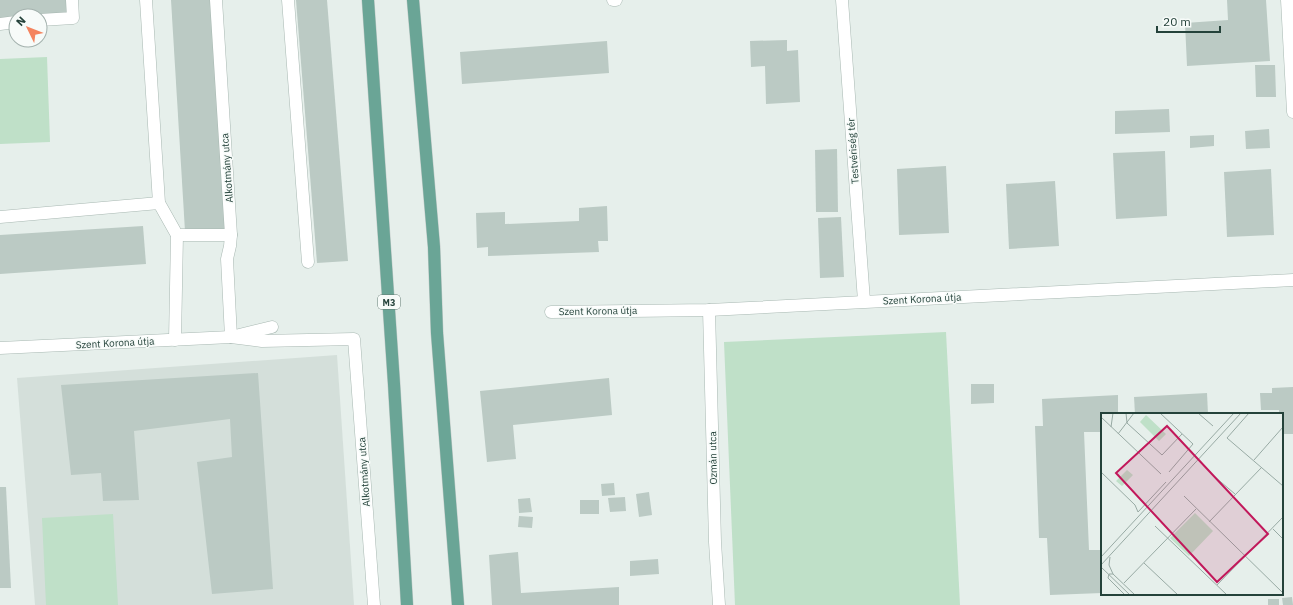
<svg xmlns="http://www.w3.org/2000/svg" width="1293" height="605" viewBox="0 0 1293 605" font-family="'IBM Plex Sans',sans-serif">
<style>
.built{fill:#d4dfda}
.green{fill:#bfe0c8}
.building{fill:#bbcac4}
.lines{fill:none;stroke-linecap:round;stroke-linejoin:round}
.minor-casing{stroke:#a8b8b2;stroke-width:13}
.major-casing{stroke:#c2cac8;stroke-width:13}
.minor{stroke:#fff;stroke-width:12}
.major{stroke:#6aa596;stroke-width:12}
.labels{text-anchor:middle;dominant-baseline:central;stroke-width:3;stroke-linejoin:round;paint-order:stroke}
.shield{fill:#f7fbf9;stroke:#637a73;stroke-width:1}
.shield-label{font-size:9px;font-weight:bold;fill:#24423a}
.street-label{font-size:10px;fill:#24423a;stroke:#f7fbf9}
.inset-road{fill:none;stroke:#98aaa4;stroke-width:1}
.view{fill:#c2185b;fill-opacity:0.15;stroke:#c2185b;stroke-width:2}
.inset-edge{fill:none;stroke:#24423a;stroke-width:2}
</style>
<rect width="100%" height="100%" fill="#e6efeb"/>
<path class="built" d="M 337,355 L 354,605 L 35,605 L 17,378 Z"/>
<g class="green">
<path d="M 47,57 L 50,142 L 0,144 L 0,59 Z"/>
<path d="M 946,332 L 960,605 L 735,605 L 724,342 Z"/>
<path d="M 113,514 L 118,605 L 46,605 L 42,518 Z"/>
</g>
<g class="building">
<path d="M 0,0 L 70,0 L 71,16 L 16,16 L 16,19 L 0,20 Z"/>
<path d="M 171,0 L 211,0 L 225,229 L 185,231 Z"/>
<path d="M 296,0 L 327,0 L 348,261 L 317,263 Z"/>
<path d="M 1227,0 L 1266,0 L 1270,61 L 1187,66 L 1185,23 L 1228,20 Z"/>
<path d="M 787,40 L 787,51 L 798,50 L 800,102 L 766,104 L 765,66 L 751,67 L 750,41 Z"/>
<path d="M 607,41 L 609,73 L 462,84 L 460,52 Z"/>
<path d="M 1255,65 L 1275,65 L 1276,97 L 1256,97 Z"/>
<path d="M 1169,109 L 1170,132 L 1115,134 L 1115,111 Z"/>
<path d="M 1269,129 L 1270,148 L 1246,149 L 1245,131 Z"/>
<path d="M 1214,135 L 1214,146 L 1190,148 L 1190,136 Z"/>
<path d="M 837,149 L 838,212 L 816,212 L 815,150 Z"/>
<path d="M 1165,151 L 1167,216 L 1116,219 L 1113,153 Z"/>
<path d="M 946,166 L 949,233 L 899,235 L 897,169 Z"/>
<path d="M 1271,169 L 1274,235 L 1227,237 L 1224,172 Z"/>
<path d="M 1055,181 L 1059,246 L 1009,249 L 1006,184 Z"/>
<path d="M 607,206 L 608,241 L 598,241 L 599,252 L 488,256 L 488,247 L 477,248 L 476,213 L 505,212 L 505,224 L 579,221 L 579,208 Z"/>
<path d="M 841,217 L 844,277 L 820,278 L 818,218 Z"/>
<path d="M 143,226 L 146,264 L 0,274 L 0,235 Z"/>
<path d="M 258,373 L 273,589 L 212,594 L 197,462 L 232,457 L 230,419 L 134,431 L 139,500 L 103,501 L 101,473 L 71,475 L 61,385 Z"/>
<path d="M 609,378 L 612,415 L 513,425 L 516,459 L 487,462 L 480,391 Z"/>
<path d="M 971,384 L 994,384 L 994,403 L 971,404 Z"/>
<path d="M 1293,387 L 1293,434 L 1282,434 L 1282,414 L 1279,414 L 1279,410 L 1261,410 L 1260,393 L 1272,393 L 1272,388 Z"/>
<path d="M 1207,393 L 1208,414 L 1135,414 L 1134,397 Z"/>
<path d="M 1118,395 L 1118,414 L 1102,414 L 1102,432 L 1084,432 L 1089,550 L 1102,550 L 1102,593 L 1050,595 L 1047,538 L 1039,538 L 1035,426 L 1043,426 L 1042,399 Z"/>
<path d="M 614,483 L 615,495 L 602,496 L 601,484 Z"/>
<path d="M 0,487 L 6,487 L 11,588 L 0,588 Z"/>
<path d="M 649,492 L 652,515 L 639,517 L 636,494 Z"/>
<path d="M 625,497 L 626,511 L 610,512 L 608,498 Z"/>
<path d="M 530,498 L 532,512 L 519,513 L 518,499 Z"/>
<rect x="580" y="500" width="19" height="14"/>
<path d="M 519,516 L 533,517 L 532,528 L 518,527 Z"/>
<path d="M 518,552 L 521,593 L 619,587 L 619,605 L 492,605 L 489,555 Z"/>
<path d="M 658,559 L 659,574 L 630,576 L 630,561 Z"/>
<path d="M 1292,597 L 1293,605 L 1283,605 L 1282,598 Z"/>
<rect x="1268" y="599" width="11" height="6"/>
</g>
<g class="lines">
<g class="minor-casing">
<g id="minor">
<path d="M 146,0 L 159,203 L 177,235 L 175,340"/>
<path d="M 216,0 L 231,235 L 230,246 L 227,259 L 231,337"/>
<path d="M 288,0 L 308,262"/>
<path d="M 613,0 L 616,0"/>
<path d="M 842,0 L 864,301"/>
<path d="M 1287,0 L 1293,112"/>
<path d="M 40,20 L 73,18 L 72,0"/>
<path d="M 0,24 L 16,22"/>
<path d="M 0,217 L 159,203"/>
<path d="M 177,235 L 231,235"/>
<path d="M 709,310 L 715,542 L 719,605"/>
<path d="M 551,312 L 709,310 L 1293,280"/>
<path d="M 231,337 L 262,341 L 354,339 L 374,605"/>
<path d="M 0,348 L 231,337 L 272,327"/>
</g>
</g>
<g class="major-casing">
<g id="major">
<path d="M 368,0 L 394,384 L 407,605"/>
<path d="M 413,0 L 434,247 L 437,333 L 458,605"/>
</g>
</g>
<use href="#minor" class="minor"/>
<use href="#major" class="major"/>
</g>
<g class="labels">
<rect class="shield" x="378" y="295" width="22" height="14" rx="3"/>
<g class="shield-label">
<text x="389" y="302">M3</text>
</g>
<g class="street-label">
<text transform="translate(853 151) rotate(-94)">Testvériség tér</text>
<text transform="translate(227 168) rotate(-94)">Alkotmány utca</text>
<text transform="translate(922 299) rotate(-3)">Szent Korona útja</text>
<text transform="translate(598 311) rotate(-1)">Szent Korona útja</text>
<text transform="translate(115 343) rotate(-3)">Szent Korona útja</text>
<text transform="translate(713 458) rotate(-91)">Ozmán utca</text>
<text transform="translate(364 472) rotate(-94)">Alkotmány utca</text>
</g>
</g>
<g transform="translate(1101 413)">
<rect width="182" height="182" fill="#e6efeb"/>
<path d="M 45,2 L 65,21 L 58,28 L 39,9 ZM 26,57 L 32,62 L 21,73 L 15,68 ZM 94,100 L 112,118 L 88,143 L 69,125 Z" fill="#bfe0c8"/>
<path class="inset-road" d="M 25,0 L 26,10 L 61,42 L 81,21M 59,0 L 92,31 L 68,59M 97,0 L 112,13M 148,0 L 126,25 L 182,73M 0,4 L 60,61M 10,14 L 12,0M 17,21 L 33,0M 153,47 L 182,14M 0,59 L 34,92 L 37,99 L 65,69M 114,64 L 134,81M 83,83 L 182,180M 108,109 L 161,54M 54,113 L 126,182M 172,116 L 182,126M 0,144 L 133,0M 9,144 L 8,152 L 12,161M 43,150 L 77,182M 0,152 L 140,0M 0,154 L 29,182M 23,170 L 95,96M 116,172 L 182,104M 24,182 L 7,165 L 8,161 L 12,161 L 34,182"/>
<path class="view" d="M 66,13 L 167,121 L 116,169 L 15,60 Z"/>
<rect width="182" height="182" class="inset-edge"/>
</g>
<g transform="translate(28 28) rotate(313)"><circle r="19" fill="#f7fbf9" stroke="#a3b1ad"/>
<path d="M0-3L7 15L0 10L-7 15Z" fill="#f4845f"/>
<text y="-6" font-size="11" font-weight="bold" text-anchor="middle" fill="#24423a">N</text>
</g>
<path d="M1157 26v6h63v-6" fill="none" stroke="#24423a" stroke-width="2"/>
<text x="1163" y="26" font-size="12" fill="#24423a" stroke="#f7fbf9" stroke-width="3" paint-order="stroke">20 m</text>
</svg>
